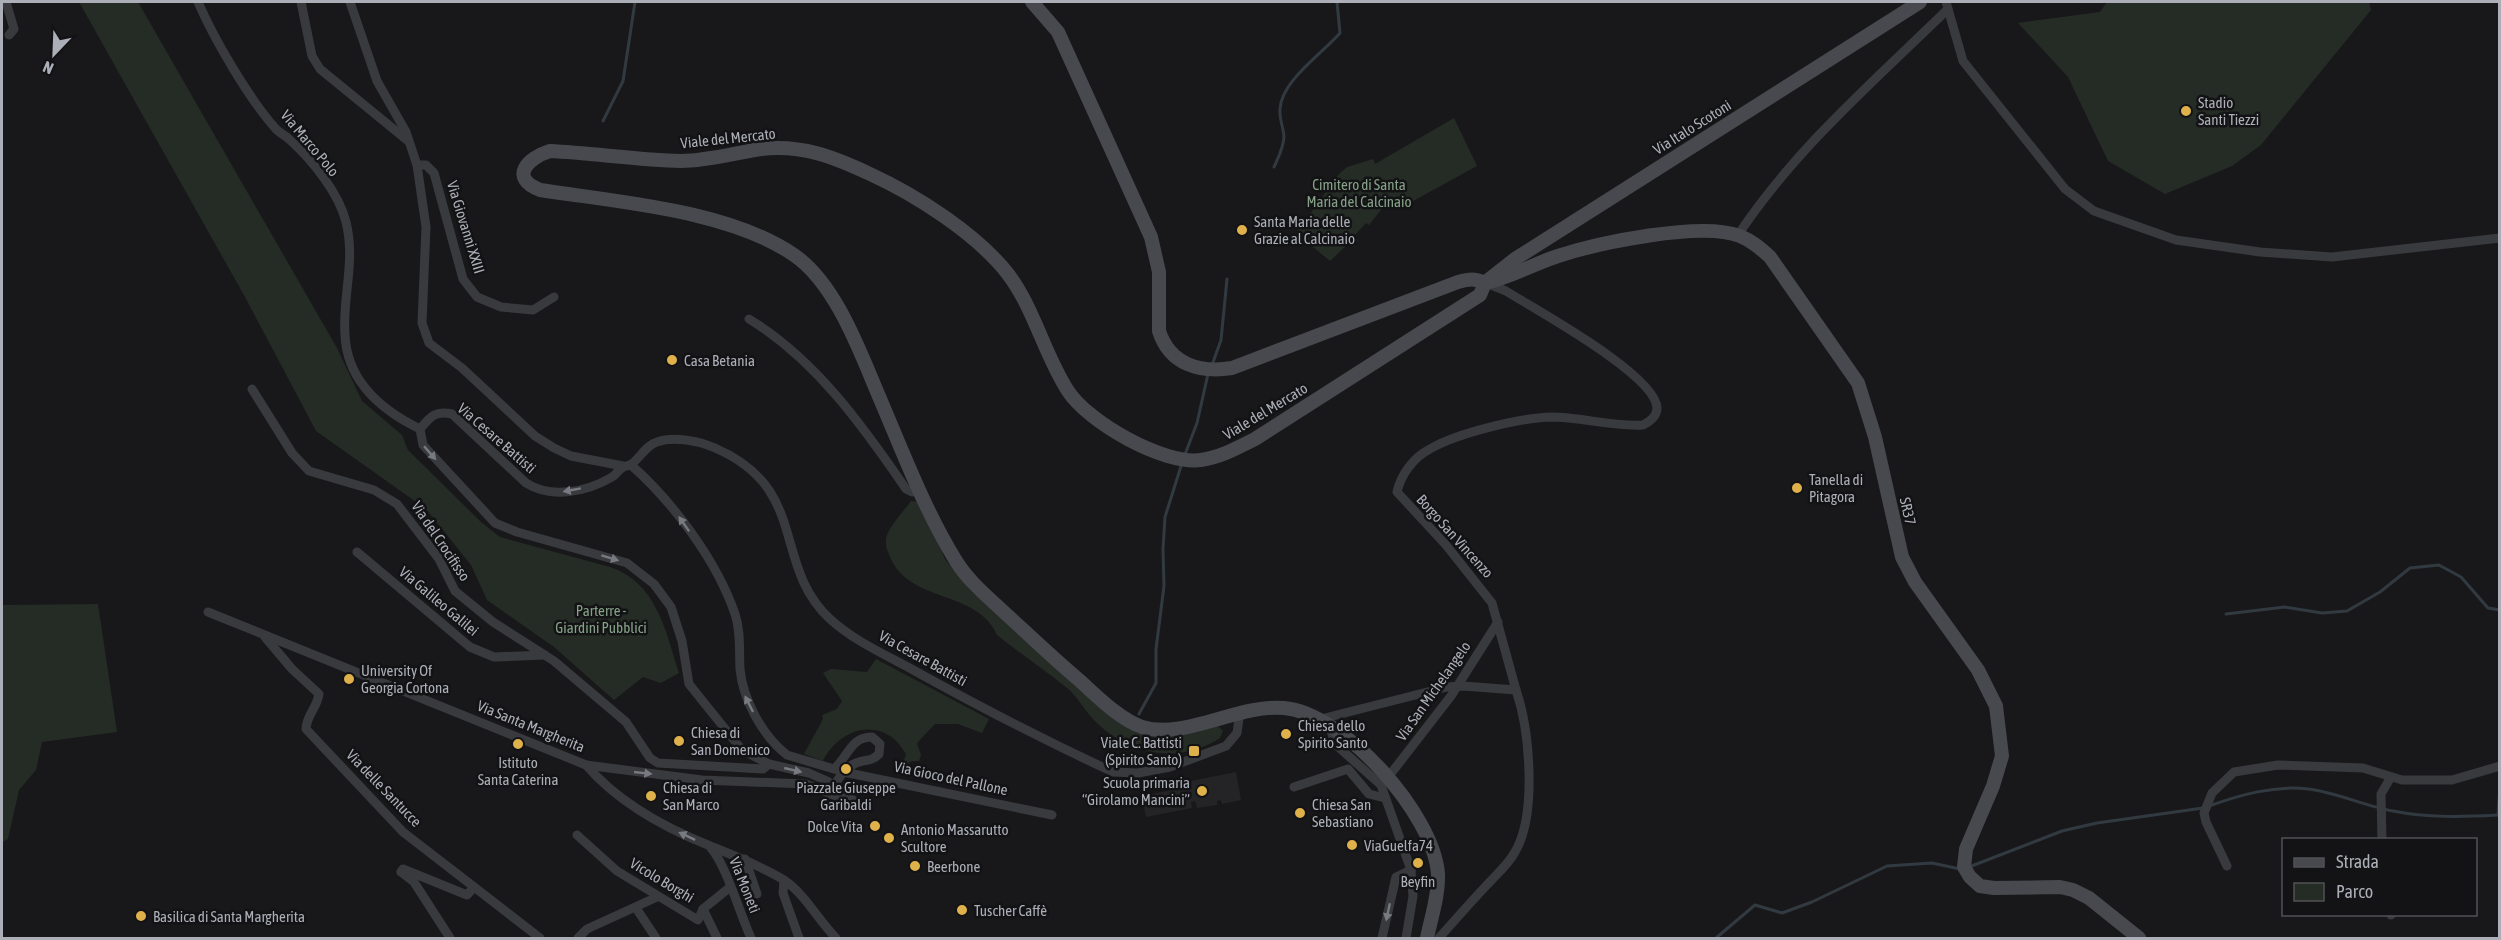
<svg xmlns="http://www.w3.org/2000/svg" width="2501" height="940" viewBox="0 0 2501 940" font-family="'Asap Condensed',sans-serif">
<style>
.built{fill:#242426}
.green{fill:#242c25}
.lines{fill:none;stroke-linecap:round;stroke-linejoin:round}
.stream{stroke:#323a41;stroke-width:3}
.street{stroke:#393a3e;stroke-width:9}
.secondary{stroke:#47494e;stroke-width:14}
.oneway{fill:#787a81}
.poi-dot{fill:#dfb14b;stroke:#131315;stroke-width:2}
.labels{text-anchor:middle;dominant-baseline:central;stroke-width:5;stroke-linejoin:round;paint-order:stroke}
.poi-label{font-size:15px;fill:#acafb8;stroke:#131315;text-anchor:start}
.street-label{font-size:15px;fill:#acafb8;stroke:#131315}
.park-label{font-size:15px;fill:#85a187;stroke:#131315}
</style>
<rect width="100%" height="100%" fill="#18181a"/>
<path class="built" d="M 1236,772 L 1241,800 L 1222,804 L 1221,800 L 1217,801 L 1217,805 L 1197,808 L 1195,801 L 1191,802 L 1192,808 L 1146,817 L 1142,796 L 1187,787 L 1186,782 Z"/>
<g class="green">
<path d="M 79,2 L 138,2 L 337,348 L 362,401 L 402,435 L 408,450 L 482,523 L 500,537 L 610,567 C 657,583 665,630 679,673 L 661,683 L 643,677 L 614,700 L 554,647 L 487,600 L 471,565 L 426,509 L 316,431 L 245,297 Z"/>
<path d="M 2107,2 L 2369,2 L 2371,10 L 2261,145 L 2232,166 L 2165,194 L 2108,161 L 2068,77 L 2018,23 L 2100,12 Z"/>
<path d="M 1454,118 L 1477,166 L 1404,206 L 1391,197 L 1369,225 L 1366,223 L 1354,236 L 1358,240 L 1354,247 L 1349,243 L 1330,261 L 1296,233 L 1339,174 L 1347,167 L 1373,159 L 1375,164 Z"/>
<path d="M 911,501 L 921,502 L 945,559 L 969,589 L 1024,640 L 1120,722 L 1216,724 L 1223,731 L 1220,738 C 1179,765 1127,755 1094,720 C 1084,710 1078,697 1067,688 C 1044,669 1020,654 997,635 C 977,589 910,604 890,557 C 887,550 884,543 887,535 C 892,523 903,512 911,501 Z"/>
<path d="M 98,604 L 117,732 L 42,742 L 36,770 L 19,790 L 8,839 L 2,842 L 2,605 Z"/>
<path d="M 876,659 L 989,719 L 982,733 L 958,724 L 935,724 L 917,743 L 921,755 L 919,761 L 912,761 L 902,766 L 906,754 C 902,748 897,740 890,736 C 865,720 835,736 823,761 L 804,754 L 823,719 L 822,715 L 837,709 L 842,701 L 823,673 L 831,669 L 867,672 Z"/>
</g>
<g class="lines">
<g class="stream">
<path d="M 603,121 L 623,81 L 635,2"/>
<path d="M 1274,167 C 1278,158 1284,147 1284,136 C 1283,127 1279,117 1280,109 C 1281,81 1323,53 1340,33 L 1337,2"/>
<path d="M 1212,365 L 1221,340 L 1227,279"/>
<path d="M 1184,457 L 1197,423 L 1208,374"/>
<path d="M 2226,614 L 2285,607 L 2322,613 L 2347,611 L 2380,592 L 2410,568 L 2439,565 L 2461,577 L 2488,608 L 2500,610"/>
<path d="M 1139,714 L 1156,683 L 1156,649 L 1164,586 L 1163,549 L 1165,517 L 1182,463"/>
<path d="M 2209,806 C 2240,795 2274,785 2308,789 C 2336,792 2364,806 2393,811 C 2428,818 2463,817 2498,815 L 2500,785"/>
<path d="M 1969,867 L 2062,831 L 2097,823 L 2203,808"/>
<path d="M 1716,938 L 1755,905 L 1782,913 L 1812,902 L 1887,866 L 1932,863 L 1960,869"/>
</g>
<g class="street">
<path d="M 6,2 L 14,29 L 9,35"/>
<path d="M 198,2 C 214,39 249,99 276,129 C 280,133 286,136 290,140 C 312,160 339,193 346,222 C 356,262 342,297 345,335 C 347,381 381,410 420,429"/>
<path d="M 301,2 L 312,56 L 320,69 L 407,140"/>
<path d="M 350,2 L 377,81 L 406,132 L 417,165 L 426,227 L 422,323 L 429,343 L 462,368 L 535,436 L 554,448 L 571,456 L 623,466"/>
<path d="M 1946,2 L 1963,61 L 2065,189 L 2094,211 L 2176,240 L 2260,252 L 2332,257 L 2500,238"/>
<path d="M 417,165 L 426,165 L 434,173 L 463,279 L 477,297 L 501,307 L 533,310 L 554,297"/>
<path d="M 1738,235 C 1795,149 1874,81 1948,9"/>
<path d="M 749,319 C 815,359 863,426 906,489 L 912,492 L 919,489"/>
<path d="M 252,389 L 292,453 L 309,471 L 374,490 L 397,504 L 439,559 L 455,591 L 493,622 L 554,661 L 626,722 L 650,758 L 658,763 L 763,769 L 769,764"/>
<path d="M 631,465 C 673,502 717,561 735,614 C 741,632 739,651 740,669 C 743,700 762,735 787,755 L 844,772 L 1052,815"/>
<path d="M 357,552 L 470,647 L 494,657 L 545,655"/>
<path d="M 208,612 L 586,765 L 702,780 L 806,784 L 855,804"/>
<path d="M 265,637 L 292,669 L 319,694 C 317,708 306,716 306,729 L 403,832 L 540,938"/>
<path d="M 1317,720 L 1447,687 L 1463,686 L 1516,690 L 1492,603 L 1446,545 L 1397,492 C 1401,474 1414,457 1430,449 C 1457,433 1520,418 1551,417 C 1582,417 1612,427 1643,425 C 1649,422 1657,416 1657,408 C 1656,375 1536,310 1506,291 L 1486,283"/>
<path d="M 1330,727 L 1335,744 L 1381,785 L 1411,870"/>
<path d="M 586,765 C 618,802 663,827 708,845 C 734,856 760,865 784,880 C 805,894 818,920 836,938"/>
<path d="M 1389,776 L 1451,696 L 1498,622"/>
<path d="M 834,785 C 840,777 846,767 856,763 C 866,759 871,762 879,754 L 880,744 L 872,737 C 851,737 849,755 835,768"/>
<path d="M 1294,787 L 1348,769 L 1369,794 L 1385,798"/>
<path d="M 857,803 L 827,781 L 809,773 L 769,764 L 742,750 L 689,684 L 682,641 L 671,607 L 654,584 L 627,563 L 517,532 L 495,523 L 423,445 L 420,429 C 430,417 435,410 452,414 L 526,483 C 551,499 587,492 612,477 C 616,475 618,470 622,468 C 626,465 630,466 633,463 C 641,456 647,445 657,442 C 674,436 699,441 715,448 C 810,489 771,564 830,619 C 854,641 886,655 915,671 C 980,707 1046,741 1113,772 L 1138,773 L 1170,767 L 1226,746 L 1237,733 L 1240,711"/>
<path d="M 577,835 L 617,871 L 698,920 L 703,909 L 729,888"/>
<path d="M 2382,840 L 2381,794 L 2391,777"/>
<path d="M 711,848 C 726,865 740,914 751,938"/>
<path d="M 745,859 L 757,894"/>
<path d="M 2227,866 L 2206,822 L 2204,813 L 2212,793 L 2234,772 L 2278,765 L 2363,768 L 2402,780 L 2452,780 L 2500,766"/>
<path d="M 401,872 L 403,869 L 467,895 L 474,887"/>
<path d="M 401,872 L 414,882 L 450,938"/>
<path d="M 784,880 L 783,893 L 799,938"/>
<path d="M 636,908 L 656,938"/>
<path d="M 703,909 L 717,938"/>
<path d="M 2391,914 L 2391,915"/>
<path d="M 578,938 L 587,929 L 657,897"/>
<path d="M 1382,938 L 1396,877 L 1411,870 L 1413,896 L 1406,938"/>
<path d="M 1439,938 C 1454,921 1469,904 1485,887 C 1495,876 1508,865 1515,852 C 1537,815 1530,731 1516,690"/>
</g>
<g class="secondary">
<path d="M 1032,2 L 1058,32 L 1151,237 L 1159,272 L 1159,331 C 1170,365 1200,373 1232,368 L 1458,282 C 1469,279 1474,278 1485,283 L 1480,295 L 1255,439 C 1237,448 1221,457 1201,460 C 1163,465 1088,422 1068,391 C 1044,354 1035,310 1008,274 C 977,234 916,195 870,174 C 834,157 801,144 761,149 C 735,153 708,161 681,161 C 637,160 593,153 550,151 C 527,158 509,178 540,190 C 617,202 729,210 794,255 C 835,283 859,349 878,394 C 902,450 924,509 956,561 C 969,582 988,597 1006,614 C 1030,636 1054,659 1079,680 C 1097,696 1119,719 1142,727 C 1184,740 1238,704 1284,708 C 1344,713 1434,815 1438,874 C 1439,895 1431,918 1427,938"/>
<path d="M 1487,281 L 1515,259 L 1920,2"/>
<path d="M 1485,283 C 1512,277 1533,264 1558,256 C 1598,243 1701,221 1740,236 C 1752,241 1760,248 1770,257 L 1858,383 L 1875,437 L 1902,557 L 1915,582 L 1978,670 L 1996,706 L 2002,756 L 1993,786 L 1966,849 L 1964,867 L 1970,877 L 1980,886 L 1994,888 L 2060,887 L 2073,890 L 2089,898 L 2139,938"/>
</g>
</g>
<defs><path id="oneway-solid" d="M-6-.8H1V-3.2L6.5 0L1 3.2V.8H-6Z" transform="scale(1.5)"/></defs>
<g class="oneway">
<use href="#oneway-solid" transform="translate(430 453) rotate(49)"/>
<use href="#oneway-solid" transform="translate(572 490) rotate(170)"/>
<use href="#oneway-solid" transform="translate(684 524) rotate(-125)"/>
<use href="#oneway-solid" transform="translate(610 558) rotate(17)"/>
<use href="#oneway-solid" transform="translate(749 704) rotate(-117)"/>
<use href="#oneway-solid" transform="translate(793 770) rotate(13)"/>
<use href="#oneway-solid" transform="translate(643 773) rotate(6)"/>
<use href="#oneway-solid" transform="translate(687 836) rotate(-155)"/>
<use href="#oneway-solid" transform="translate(1388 912) rotate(102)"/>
</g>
<g class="poi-dot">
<circle cx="2186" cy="111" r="6"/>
<circle cx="1242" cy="230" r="6"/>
<circle cx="672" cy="360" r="6"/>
<circle cx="1797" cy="488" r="6"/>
<circle cx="349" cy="679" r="6"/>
<circle cx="1286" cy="734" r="6"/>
<circle cx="679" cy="741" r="6"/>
<circle cx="518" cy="744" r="6"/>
<rect x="1188" y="745" width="12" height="12" rx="3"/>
<circle cx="846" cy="769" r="6"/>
<circle cx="1202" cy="791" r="6"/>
<circle cx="651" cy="796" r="6"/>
<circle cx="1300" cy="813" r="6"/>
<circle cx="875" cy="826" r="6"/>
<circle cx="889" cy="838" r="6"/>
<circle cx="1352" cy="845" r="6"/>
<circle cx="1418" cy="863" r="6"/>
<circle cx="915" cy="866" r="6"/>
<circle cx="962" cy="910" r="6"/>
<circle cx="141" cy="916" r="6"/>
</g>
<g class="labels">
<g class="poi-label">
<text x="2198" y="102">Stadio<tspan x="2198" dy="17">Santi Tiezzi</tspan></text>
<text x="1254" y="221">Santa Maria delle<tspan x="1254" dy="17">Grazie al Calcinaio</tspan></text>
<text x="684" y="360">Casa Betania</text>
<text x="1809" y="479">Tanella di<tspan x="1809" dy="17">Pitagora</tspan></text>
<text x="361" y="670">University Of<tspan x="361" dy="17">Georgia Cortona</tspan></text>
<text x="1298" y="725">Chiesa dello<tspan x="1298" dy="17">Spirito Santo</tspan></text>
<text x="691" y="732">Chiesa di<tspan x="691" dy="17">San Domenico</tspan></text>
<text x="1182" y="742" text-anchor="end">Viale C. Battisti<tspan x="1182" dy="17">(Spirito Santo)</tspan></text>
<text x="518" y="762" text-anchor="middle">Istituto<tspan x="518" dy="17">Santa Caterina</tspan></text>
<text x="1190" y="782" text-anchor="end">Scuola primaria<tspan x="1190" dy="17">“Girolamo Mancini”</tspan></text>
<text x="663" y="787">Chiesa di<tspan x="663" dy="17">San Marco</tspan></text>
<text x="846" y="787" text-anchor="middle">Piazzale Giuseppe<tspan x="846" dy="17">Garibaldi</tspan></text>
<text x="1312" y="804">Chiesa San<tspan x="1312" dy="17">Sebastiano</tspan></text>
<text x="863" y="826" text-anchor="end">Dolce Vita</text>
<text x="901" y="829">Antonio Massarutto<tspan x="901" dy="17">Scultore</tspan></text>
<text x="1364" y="845">ViaGuelfa74</text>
<text x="927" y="866">Beerbone</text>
<text x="1418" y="881" text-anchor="middle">Beyfin</text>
<text x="974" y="910">Tuscher Caffè</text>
<text x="153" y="916">Basilica di Santa Margherita</text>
</g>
<g class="street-label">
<text transform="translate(1692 127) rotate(-32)">Via Italo Scotoni</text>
<text transform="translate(728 138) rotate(-6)">Viale del Mercato</text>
<text transform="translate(310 143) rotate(50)">Via Marco Polo</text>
<text transform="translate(466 227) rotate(73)">Via Giovanni XXIII</text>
<text transform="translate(1265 411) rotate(-31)">Viale del Mercato</text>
<text transform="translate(497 438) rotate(41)">Via Cesare Battisti</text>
<text transform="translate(1908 511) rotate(77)">SR37</text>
<text transform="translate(1455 536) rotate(48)">Borgo San Vincenzo</text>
<text transform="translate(441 541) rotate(56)">Via del Crocifisso</text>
<text transform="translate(439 601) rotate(40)">Via Galileo Galilei</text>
<text transform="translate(923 658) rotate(29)">Via Cesare Battisti</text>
<text transform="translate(1433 691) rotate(-55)">Via San Michelangelo</text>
<text transform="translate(531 726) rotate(22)">Via Santa Margherita</text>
<text transform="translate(951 778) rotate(12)">Via Gioco del Pallone</text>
<text transform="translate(384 788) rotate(46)">Via delle Santucce</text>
<text transform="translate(662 880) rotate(31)">Vicolo Borghi</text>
<text transform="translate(745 885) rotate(68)">Via Moneti</text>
</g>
<g class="park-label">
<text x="1359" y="184">Cimitero di Santa<tspan x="1359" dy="17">Maria del Calcinaio</tspan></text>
<text x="601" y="610">Parterre -<tspan x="601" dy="17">Giardini Pubblici</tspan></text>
</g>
</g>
<rect width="2501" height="940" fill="none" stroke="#acafb8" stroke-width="6"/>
<rect x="2282" y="838" width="195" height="78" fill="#131315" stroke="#505156" stroke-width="1.5"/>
<rect x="2294" y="858" width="30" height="9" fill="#47494e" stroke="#505156" stroke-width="1.5"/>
<text x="2336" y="868" font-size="18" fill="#acafb8">Strada</text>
<rect x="2294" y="883" width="30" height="18" fill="#242c25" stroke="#505156" stroke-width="1.5"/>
<text x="2336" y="898" font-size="18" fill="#acafb8">Parco</text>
<g transform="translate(54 54) rotate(203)" stroke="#131315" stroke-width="4.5" paint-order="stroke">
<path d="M0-4.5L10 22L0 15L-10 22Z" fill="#acafb8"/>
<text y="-9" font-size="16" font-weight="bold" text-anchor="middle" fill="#acafb8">N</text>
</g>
</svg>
